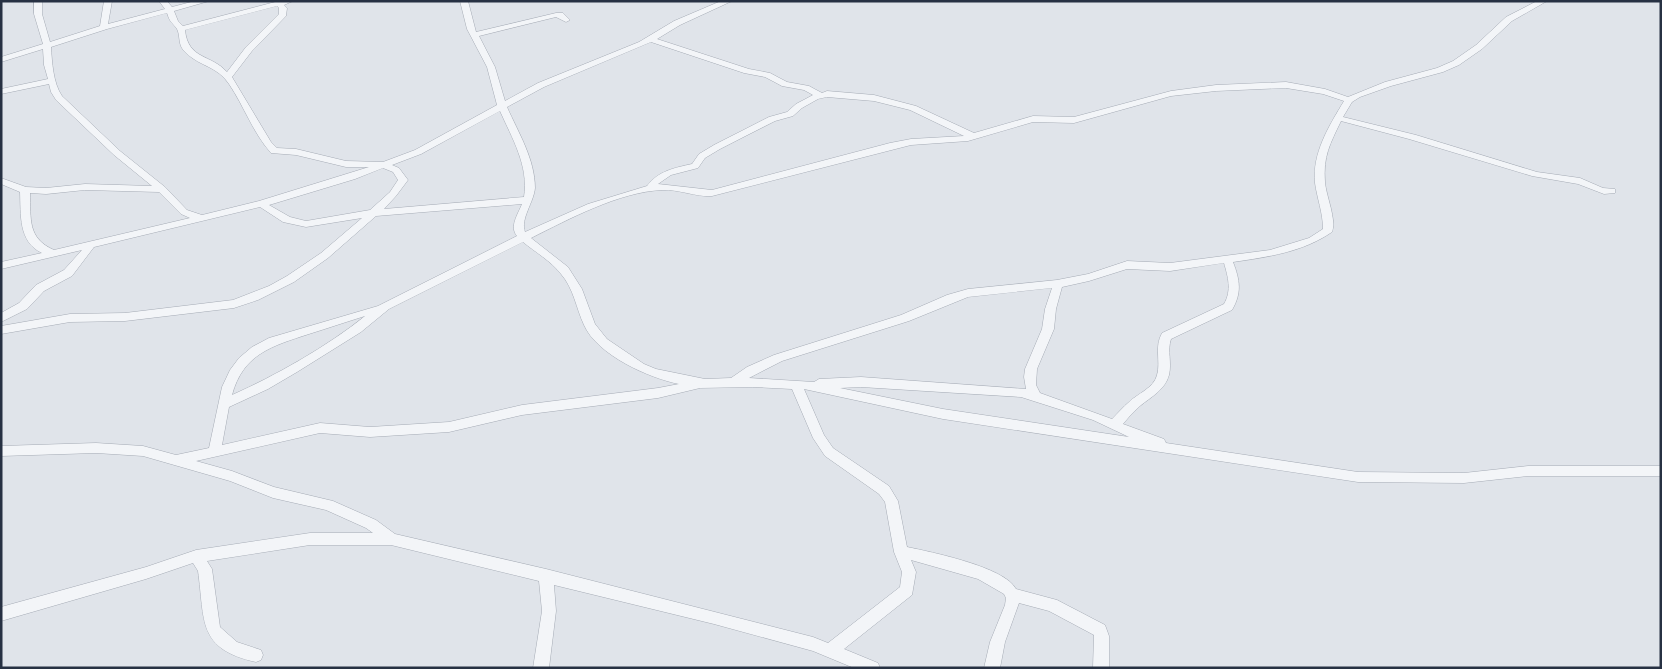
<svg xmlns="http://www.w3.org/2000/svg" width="1662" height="669" viewBox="0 0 1662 669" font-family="Inter,sans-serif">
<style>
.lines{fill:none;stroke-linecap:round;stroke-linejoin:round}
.minor-casing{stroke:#a5abb5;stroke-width:1}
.minor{fill:#f3f5f8;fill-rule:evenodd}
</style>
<rect width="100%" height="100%" fill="#e0e4ea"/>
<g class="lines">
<g class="minor-casing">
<path id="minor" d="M 34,1 L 42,1 L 42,14 L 50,42 L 100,26 L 104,1 L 112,1 L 108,24 L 165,9 L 159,1 L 167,1 L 172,7 L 195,1 L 209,1 L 174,11 L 178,21 L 183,26 L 279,1 L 293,1 L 284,5 L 287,8 L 286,16 L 252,51 L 232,77 L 271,142 L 277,148 L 296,149 L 346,161 L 383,162 L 415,150 L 497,105 L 487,67 L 467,29 L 460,1 L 468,1 L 476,32 L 556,13 L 563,13 L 570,20 L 566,22 L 556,17 L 479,36 L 495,67 L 505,101 L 538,83 L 639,42 L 674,21 L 721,1 L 732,1 L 680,25 L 657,39 L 749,69 L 770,73 L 787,82 L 809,86 L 822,93 L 827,91 L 874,95 L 916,106 L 974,133 L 1033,116 L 1074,117 L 1171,91 L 1216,85 L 1286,82 L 1325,89 L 1348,97 L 1385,82 L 1437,68 L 1453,61 L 1476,45 L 1506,17 L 1537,1 L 1547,1 L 1512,21 L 1482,49 L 1459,65 L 1443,72 L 1391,86 L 1360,97 L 1352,102 L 1343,117 L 1416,135 L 1537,172 L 1580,178 L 1603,188 L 1615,189 L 1615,193 L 1604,194 L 1578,184 L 1532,176 L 1409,139 L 1341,121 C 1330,144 1323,156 1325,182 C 1326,196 1337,220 1332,232 C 1303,252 1268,257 1233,262 C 1240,280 1242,293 1232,310 L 1171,339 C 1167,351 1172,362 1169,375 C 1165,390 1151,397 1140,406 C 1133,412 1128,418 1123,424 L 1164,439 L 1166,443 L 1358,472 L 1464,473 L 1528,466 L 1661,466 L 1661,476 L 1528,476 L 1464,483 L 1358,482 L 943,419 L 804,389 L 824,435 L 833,448 L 889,486 L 898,501 L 907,547 C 931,552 1005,567 1016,589 L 1057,600 L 1105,625 L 1109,636 L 1109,668 L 1093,668 L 1094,635 L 1049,611 L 1019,603 L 1005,642 L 1000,668 L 984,668 L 990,642 L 1005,605 L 1006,598 L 1004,594 L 978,579 L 911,560 L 916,572 L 912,595 L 844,649 L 878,663 L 880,668 L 854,668 L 813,651 L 714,624 L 554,585 L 556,611 L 549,668 L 533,668 L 542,611 L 539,581 L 391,545 L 310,545 L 207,561 L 212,569 L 220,627 L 237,642 L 261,650 L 263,655 L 261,660 L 256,662 C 197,649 205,621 198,571 L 193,563 L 146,579 L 1,621 L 1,607 L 146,567 L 196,550 L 310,533 L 373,533 L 366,528 L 326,510 L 273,498 L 230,481 L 143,456 L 96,453 L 1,456 L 1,446 L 96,443 L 143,446 L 176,455 L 209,448 L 222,387 L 230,370 L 239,358 L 252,347 L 269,338 L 378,306 L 517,236 C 509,227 518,214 522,204 L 376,216 L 328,258 L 294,282 L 258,300 L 234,308 L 125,321 L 70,322 L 1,334 L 1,326 L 70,314 L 125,313 L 233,300 L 269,286 L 287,276 L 321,253 L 362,218 L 306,227 L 283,222 L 260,207 L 94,247 L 72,276 L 44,291 L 27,309 L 1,322 L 1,313 L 19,303 L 36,285 L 64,270 L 82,250 L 1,269 L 1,262 L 42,253 C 18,242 21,214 20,192 L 1,184 L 1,178 L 26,187 L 46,188 L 85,184 L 152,186 L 114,155 L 56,100 L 51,92 L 49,84 L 1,94 L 1,89 L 48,79 L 44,65 L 43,49 L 1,62 L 1,57 L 43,44 L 34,14 ZM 277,6 L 279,8 L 279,14 L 246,47 L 227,72 C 211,54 188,60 185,30 ZM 167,13 C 170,23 173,23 177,29 C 181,37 177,45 186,53 C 201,67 217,66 229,84 C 244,106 253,133 271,153 L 296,155 L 346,167 L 369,167 L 259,201 L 202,215 L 187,210 L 165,187 L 120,151 L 62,96 C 53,83 52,62 51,47 L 107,29 ZM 651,42 L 744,73 L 765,77 L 782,86 L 804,90 L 813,95 L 796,104 L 787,112 L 769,117 L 714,145 L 699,154 L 692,164 C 674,168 658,171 647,186 L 588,204 L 525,232 C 520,219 534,202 535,188 C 535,159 518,132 507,107 L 544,87 ZM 1286,88 L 1323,94 L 1344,101 C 1329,126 1312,153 1315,183 C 1317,198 1323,213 1323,229 L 1309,238 L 1270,250 L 1170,263 L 1127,261 L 1088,274 L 1057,280 L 968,289 L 947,295 L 901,315 L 774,355 L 747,367 L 731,378 L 705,379 L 656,369 L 644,364 L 607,339 L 595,324 L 582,289 L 568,267 L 531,238 C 569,219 619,192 662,190 C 679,189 695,197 712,196 L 911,145 L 968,141 L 1033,122 L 1074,123 L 1171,96 L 1216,91 ZM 827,97 L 874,101 L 910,110 L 964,136 L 911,139 L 890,143 L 712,190 L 658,184 L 671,175 L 698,168 L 705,158 L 720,149 L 775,121 L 793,116 L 802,108 L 818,99 ZM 500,111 C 512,138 529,166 524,197 L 384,209 L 396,196 L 408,180 L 399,168 L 392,165 L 421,154 ZM 383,168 L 393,172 L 398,180 L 390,192 L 370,210 L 306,221 L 290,217 L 269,205 L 355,179 ZM 85,190 L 159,192 L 181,214 L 190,218 L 54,250 C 27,238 31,219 30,193 L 46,194 ZM 523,242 C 535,252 551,261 561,274 C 574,289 576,308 584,325 C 597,355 649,378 679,384 L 658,388 L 522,405 L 449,422 L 370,427 L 320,423 L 222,445 L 229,407 L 268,389 L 297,372 L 361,332 L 389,309 ZM 1224,263 C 1228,277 1232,290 1224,304 L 1162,333 C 1154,347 1161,361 1157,375 C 1154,388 1137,394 1129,402 C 1123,407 1118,413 1112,419 L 1040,393 L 1036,385 L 1037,369 L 1054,329 L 1056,309 L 1062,287 L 1089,281 L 1127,269 L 1170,271 ZM 1052,288 L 1045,309 L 1042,329 L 1025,369 L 1024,377 L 1026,389 L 861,377 L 819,379 L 814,382 L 749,378 L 782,361 L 909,321 L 968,297 ZM 365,316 C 328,346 275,376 232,395 C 243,354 272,346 309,334 C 328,328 346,322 365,316 ZM 753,387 L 792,389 L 813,438 L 825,456 L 879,494 L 885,502 L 894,552 L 902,572 L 900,587 L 828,643 L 813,637 L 546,569 L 395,534 L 376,520 L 333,501 L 274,487 L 232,471 L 196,461 L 320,433 L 370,437 L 449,432 L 522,415 L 658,398 L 700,388 ZM 861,387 L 1021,397 L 1093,420 L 1129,437 L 943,409 L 840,388 Z"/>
</g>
<use href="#minor" class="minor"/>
</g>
<rect width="1662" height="669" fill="none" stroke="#273143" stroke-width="5"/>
</svg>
